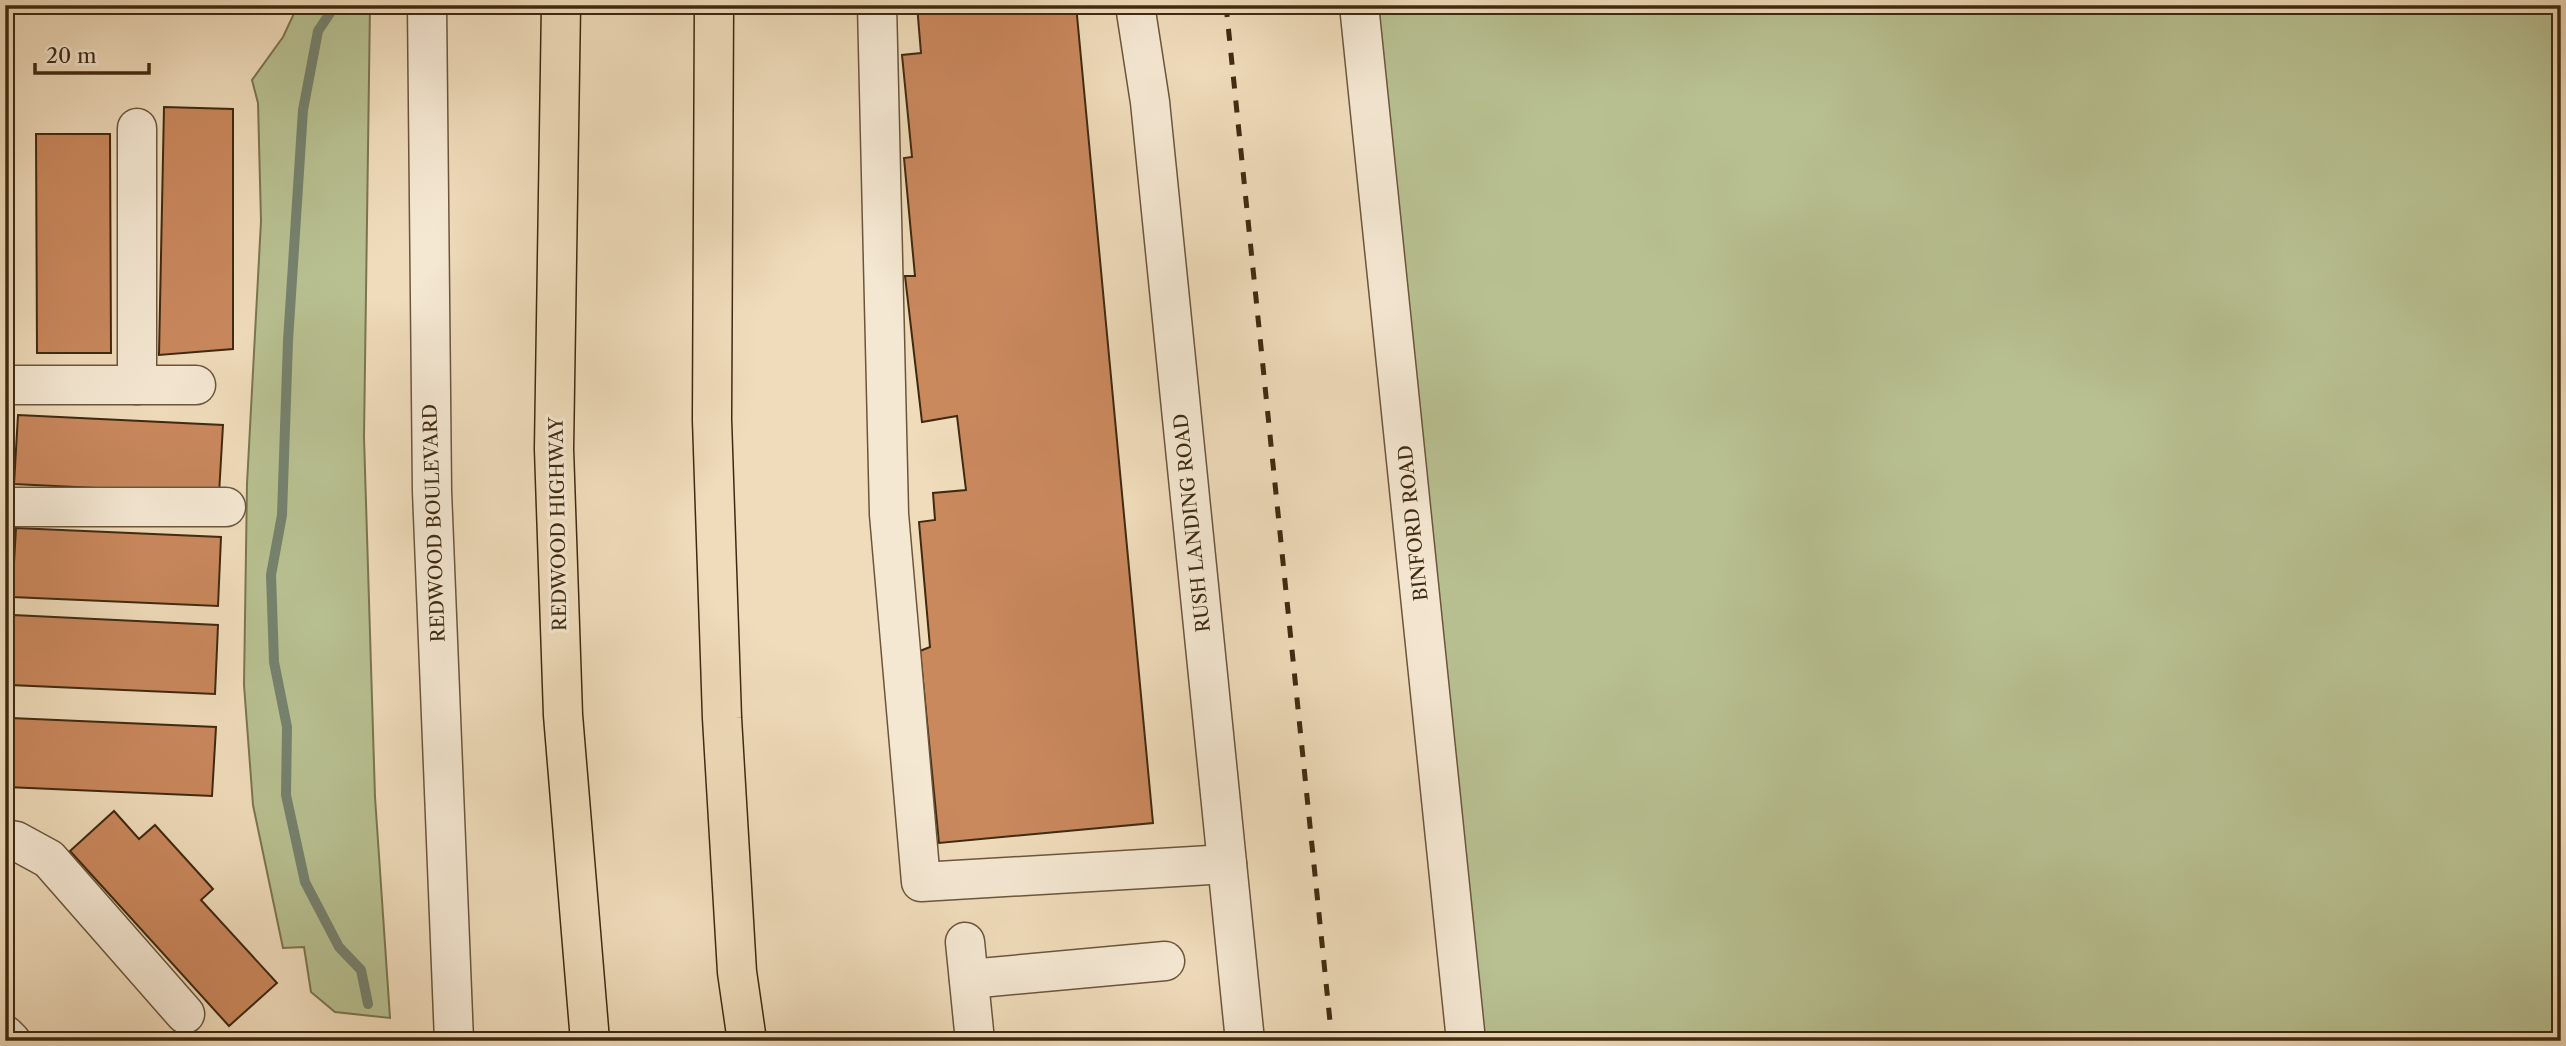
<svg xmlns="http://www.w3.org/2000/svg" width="2566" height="1046" viewBox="0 0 2566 1046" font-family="'Libre Caslon Text',serif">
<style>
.green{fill:#b8c091;stroke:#7c7551;stroke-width:2}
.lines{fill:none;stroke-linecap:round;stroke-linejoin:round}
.stream{stroke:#76826e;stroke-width:10}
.building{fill:#ca885d;stroke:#3f2a11;stroke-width:2}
.minor-casing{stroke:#6b563c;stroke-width:41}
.highway-casing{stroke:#3f2a11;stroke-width:41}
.minor{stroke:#f5e8d3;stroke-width:38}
.highway{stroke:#f0dcbb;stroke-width:38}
.rail{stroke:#3f2a11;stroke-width:5;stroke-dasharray:12 12;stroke-linecap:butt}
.labels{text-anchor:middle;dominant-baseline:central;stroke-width:6;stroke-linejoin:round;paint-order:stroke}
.street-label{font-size:19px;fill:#3f2a11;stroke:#f5e8d3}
</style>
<rect width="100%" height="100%" fill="#f0dcbb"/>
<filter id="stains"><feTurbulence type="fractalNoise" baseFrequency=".00286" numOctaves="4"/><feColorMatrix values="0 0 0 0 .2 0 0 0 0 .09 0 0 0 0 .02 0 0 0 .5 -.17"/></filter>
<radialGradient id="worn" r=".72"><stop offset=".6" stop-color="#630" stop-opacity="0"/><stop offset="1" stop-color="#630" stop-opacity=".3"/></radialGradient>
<g class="green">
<path d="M 298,5 L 370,5 L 364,437 L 375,797 L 390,1018 L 335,1012 L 311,992 L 304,947 L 283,948 L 253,805 L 244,685 L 247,484 L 261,221 L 258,103 L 252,80 L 283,37 Z"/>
<path d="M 1359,5 L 2561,5 L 2561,1041 L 1479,1041 Z"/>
</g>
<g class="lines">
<path class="stream" d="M 327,5 L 330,13 L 318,31 L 303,110 L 288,341 L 282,515 L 271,575 L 274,662 L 287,727 L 286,795 L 305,882 L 339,947 L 361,970 L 368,1004"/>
</g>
<g class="building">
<path d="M 917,5 L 1076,5 L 1153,823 L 939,843 L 920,651 L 930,647 L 919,522 L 935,520 L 933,493 L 966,490 L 957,416 L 922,422 L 905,276 L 915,276 L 904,158 L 912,157 L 902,55 L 921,53 Z"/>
<path d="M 164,107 L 233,109 L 233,349 L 159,355 Z"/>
<path d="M 36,134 L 110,134 L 111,353 L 37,353 Z"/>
<path d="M 18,415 L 223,425 L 219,494 L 14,484 Z"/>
<path d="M 16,528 L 221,537 L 218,606 L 12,597 Z"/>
<path d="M 13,615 L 218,625 L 215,694 L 10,685 Z"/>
<path d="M 11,718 L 216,727 L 212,796 L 7,787 Z"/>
<path d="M 114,811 L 139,839 L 155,825 L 213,889 L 201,900 L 277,983 L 229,1026 L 70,851 Z"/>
</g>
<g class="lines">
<g class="minor-casing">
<g id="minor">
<path d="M 427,5 L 432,491 L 454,1041"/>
<path d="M 877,5 L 889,514 L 921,882 L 1227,864"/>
<path d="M 1135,5 L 1150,102 L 1245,1041"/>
<path d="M 1359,5 L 1466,1041"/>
<path d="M 5,385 L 196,385"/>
<path d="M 137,385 L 137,128"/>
<path d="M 5,507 L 226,507"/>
<path d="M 5,839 L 16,841 L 49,859 L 185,1014"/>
<path d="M 965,942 L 975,1041"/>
<path d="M 969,979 L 1165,961"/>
<path d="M 5,1035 L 11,1041"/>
</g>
</g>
<g class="highway-casing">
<g id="highway">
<path d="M 561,5 L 554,449 L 563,715 L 590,1041"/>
<path d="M 714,5 L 712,420 L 722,718 L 737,972 L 747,1041"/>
</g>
</g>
<use href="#minor" class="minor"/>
<use href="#highway" class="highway"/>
<path class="rail" d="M 1226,5 L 1332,1041"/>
</g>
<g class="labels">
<g class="street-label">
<text transform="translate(434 523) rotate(-92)">REDWOOD BOULEVARD</text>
<text transform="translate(1192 523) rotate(-96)">RUSH LANDING ROAD</text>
<text transform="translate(1413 523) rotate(-96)">BINFORD ROAD</text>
<text transform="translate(558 524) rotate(-91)">REDWOOD HIGHWAY</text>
</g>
</g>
<rect width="2566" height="1046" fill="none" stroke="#f0dcbb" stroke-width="28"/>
<rect x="7" y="7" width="2552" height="1032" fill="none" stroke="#3f2a11" stroke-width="3.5"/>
<rect x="14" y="14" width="2538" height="1018" fill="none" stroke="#3f2a11" stroke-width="2"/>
<path d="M35 63v10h114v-10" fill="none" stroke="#3f2a11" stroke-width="3.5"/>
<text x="46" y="63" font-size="21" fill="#3f2a11" stroke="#f5e8d3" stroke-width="5" paint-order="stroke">20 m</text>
<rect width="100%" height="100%" filter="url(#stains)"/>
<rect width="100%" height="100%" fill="url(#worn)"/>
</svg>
